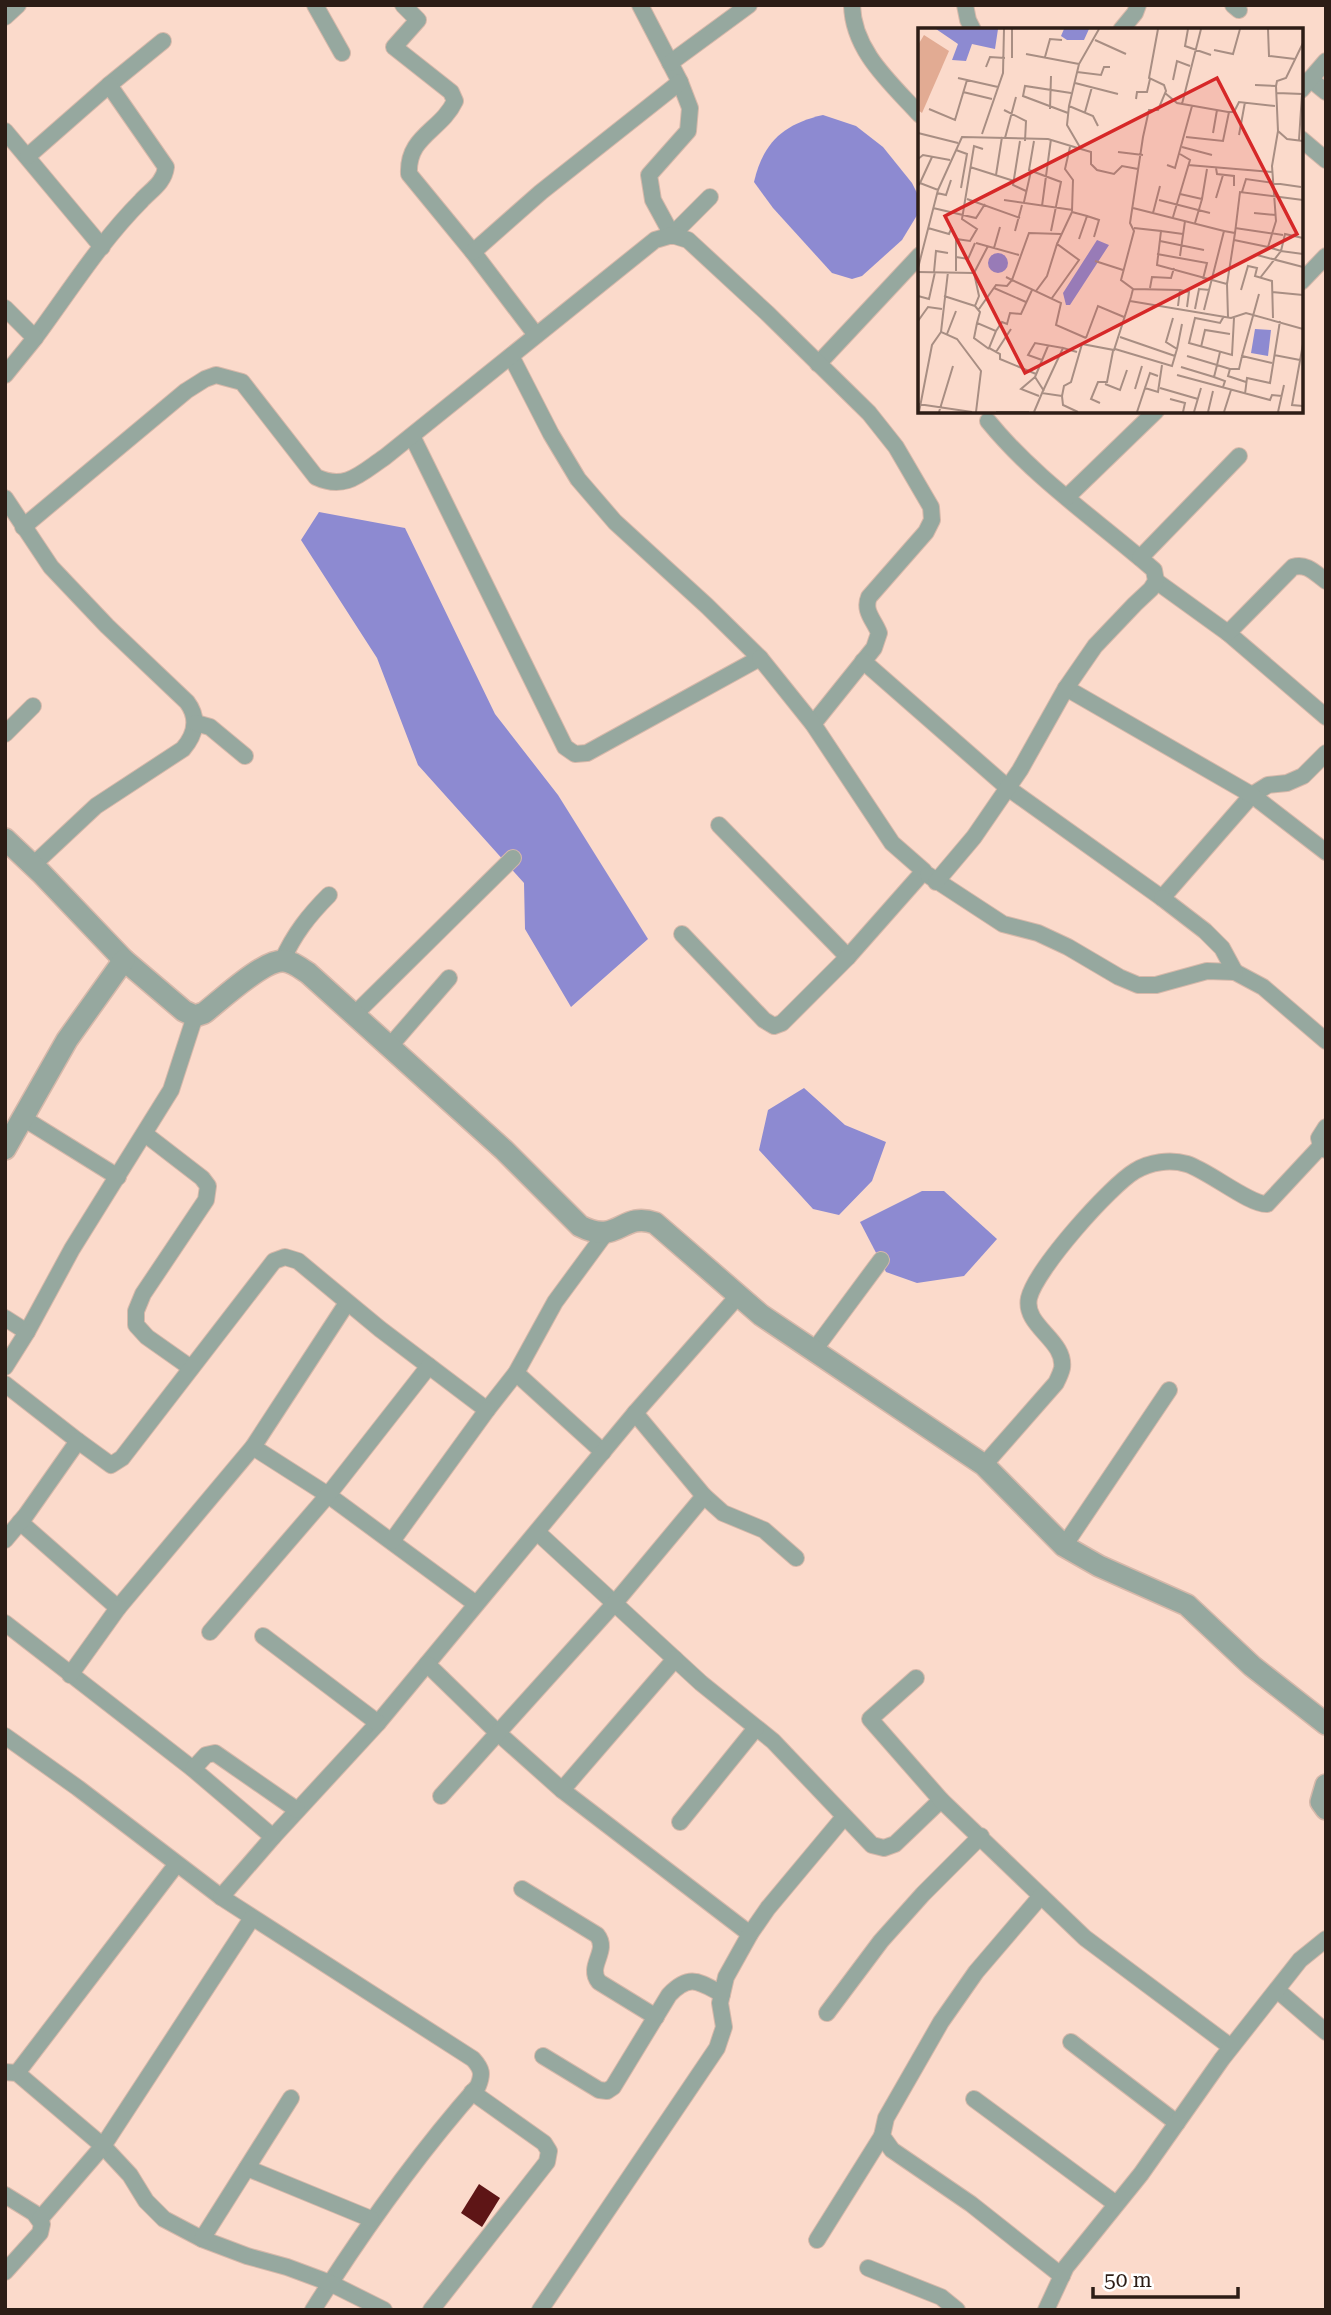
<svg xmlns="http://www.w3.org/2000/svg" width="1331" height="2315" viewBox="0 0 1331 2315" font-family="'Roboto Serif',serif">
<style>
.water{fill:#8d8ad1}
.building{fill:#5e1516}
.lines{fill:none;stroke-linecap:round;stroke-linejoin:round}
.minor-casing{stroke:#d6b8aa;stroke-width:18}
.tertiary-casing{stroke:#d6b8aa;stroke-width:24}
.minor{stroke:#96a89f;stroke-width:16}
.tertiary{stroke:#96a89f;stroke-width:21}
.inset-road{fill:none;stroke:#a88e83;stroke-width:2}
.view{fill:#d62828;fill-opacity:0.15;stroke:#d62828;stroke-width:3.5}
.inset-edge{fill:none;stroke:#2c1d16;stroke-width:3.5}
</style>
<rect width="100%" height="100%" fill="#fbdacb"/>
<g class="water">
<path d="M 823,115 L 856,126 L 883,147 L 912,183 L 920,199 L 919,212 L 902,240 L 862,276 L 852,279 L 832,273 L 773,208 L 754,182 C 763,143 783,124 823,115 Z"/>
<path d="M 319,512 L 405,528 L 495,714 L 558,795 L 648,939 L 571,1007 L 525,929 L 524,883 L 418,765 L 377,658 L 301,540 Z"/>
<path d="M 804,1088 L 845,1125 L 886,1142 L 872,1181 L 839,1215 L 813,1209 L 759,1150 L 768,1110 Z"/>
<path d="M 922,1191 L 944,1191 L 997,1239 L 964,1276 L 917,1283 L 886,1272 L 860,1222 Z"/>
</g>
<path class="building" d="M 479,2184 L 500,2198 L 482,2227 L 461,2213 Z"/>
<g class="lines">
<g class="minor-casing">
<g id="minor">
<path d="M 315,5 L 342,53"/>
<path d="M 403,5 L 418,20 L 394,47 L 451,92 L 455,101 C 441,131 407,136 409,174 L 473,252 L 536,335"/>
<path d="M 640,5 L 680,82 L 690,108 L 688,131 L 649,175 L 653,200 L 672,235 L 710,197"/>
<path d="M 852,5 C 853,51 891,83 920,115"/>
<path d="M 965,5 L 968,20 L 973,30"/>
<path d="M 1233,5 L 1239,10"/>
<path d="M 5,17 L 18,5"/>
<path d="M 1121,30 L 1135,13 L 1138,5"/>
<path d="M 670,63 L 749,5"/>
<path d="M 1310,79 L 1326,92"/>
<path d="M 109,85 L 163,41"/>
<path d="M 1301,90 L 1326,61"/>
<path d="M 5,131 L 102,247"/>
<path d="M 1301,139 L 1326,160"/>
<path d="M 28,156 L 109,85 L 166,167 C 164,183 151,190 141,201 C 101,241 69,292 35,338"/>
<path d="M 473,252 L 541,192 L 680,82"/>
<path d="M 1301,282 L 1326,256"/>
<path d="M 5,308 L 35,338 L 5,375"/>
<path d="M 818,364 L 920,255"/>
<path d="M 988,421 C 1031,474 1088,514 1140,558"/>
<path d="M 412,436 L 565,747 L 575,754 L 587,753 L 760,658 L 707,606 L 615,522 L 578,479 L 551,434 L 511,356"/>
<path d="M 1067,497 L 1156,411"/>
<path d="M 5,498 L 51,567 L 107,626 L 187,702 C 199,718 196,734 183,749 L 96,806 L 33,865"/>
<path d="M 23,527 L 186,391 L 205,379 L 216,375 L 242,382 L 316,477 C 346,491 361,473 385,457 L 655,240 L 672,235 L 688,240 L 767,313 L 869,413 L 896,447 L 931,507 L 932,520 L 926,532 L 869,597 C 863,611 874,620 879,633 L 874,648 L 813,724"/>
<path d="M 1156,581 L 1228,633 L 1326,717"/>
<path d="M 1228,633 L 1293,567 C 1307,563 1315,573 1326,581"/>
<path d="M 863,661 L 1008,788 L 1162,898 L 1252,795 L 1268,785 L 1287,783 L 1303,776 L 1326,753"/>
<path d="M 1066,688 L 1252,795 L 1326,852"/>
<path d="M 196,723 L 210,727 L 245,756"/>
<path d="M 5,734 L 33,706"/>
<path d="M 719,825 L 848,957 L 924,871 L 892,843 L 813,724 L 760,658"/>
<path d="M 928,875 L 1003,924 L 1038,933 L 1068,947 L 1119,977 L 1138,985 L 1156,985 L 1207,971 L 1235,972 L 1263,987 L 1326,1041"/>
<path d="M 936,882 L 974,837 L 1020,770 L 1066,688 L 1095,646 L 1135,604 L 1151,589 L 1156,581 L 1154,570 L 1140,558 L 1239,456"/>
<path d="M 1162,898 L 1205,931 L 1222,948 L 1235,972"/>
<path d="M 682,934 L 764,1020 L 774,1026 L 782,1023 L 848,957"/>
<path d="M 282,961 C 294,934 309,915 329,895"/>
<path d="M 355,1014 L 513,858"/>
<path d="M 390,1046 L 449,978"/>
<path d="M 23,1118 L 118,1177"/>
<path d="M 1326,1127 L 1319,1138 L 1321,1146 L 1326,1150"/>
<path d="M 145,1134 L 202,1178 L 208,1186 L 206,1200 L 143,1294 L 136,1311 L 136,1325 L 147,1337 L 191,1368"/>
<path d="M 5,1318 L 27,1332 L 72,1249 L 171,1090 L 195,1016"/>
<path d="M 815,1349 L 881,1260"/>
<path d="M 5,1367 L 27,1332"/>
<path d="M 516,1373 L 603,1452"/>
<path d="M 5,1384 L 78,1441"/>
<path d="M 635,1413 L 704,1496 L 723,1513 L 764,1530 L 796,1558"/>
<path d="M 253,1447 L 328,1495 L 476,1604"/>
<path d="M 984,1465 L 1056,1383 C 1058,1379 1061,1373 1062,1368 C 1066,1340 1023,1326 1029,1298 C 1036,1269 1110,1186 1135,1171 C 1150,1162 1170,1159 1187,1164 C 1209,1171 1250,1205 1267,1204 L 1321,1146"/>
<path d="M 20,1522 L 118,1608 L 253,1447 L 347,1303"/>
<path d="M 537,1532 L 701,1683 L 773,1741 L 872,1845 L 884,1848 L 895,1844 L 941,1800"/>
<path d="M 5,1540 L 26,1515 L 78,1441 L 111,1465 L 122,1458 L 274,1261 L 285,1257 L 298,1261 L 380,1329 L 487,1410 L 516,1373 L 555,1302 L 605,1234"/>
<path d="M 392,1541 L 487,1410"/>
<path d="M 1064,1546 L 1169,1390"/>
<path d="M 5,1623 L 193,1769 L 273,1837 L 378,1723 L 635,1413 L 738,1296"/>
<path d="M 210,1632 L 328,1495 L 429,1366"/>
<path d="M 263,1636 L 378,1723"/>
<path d="M 675,1659 L 562,1790 L 750,1934"/>
<path d="M 427,1664 L 498,1733 L 562,1790"/>
<path d="M 70,1675 L 118,1608"/>
<path d="M 916,1678 L 870,1719 L 941,1800 L 1085,1938 L 1231,2047"/>
<path d="M 5,1736 L 78,1788 L 221,1897"/>
<path d="M 193,1769 L 206,1755 L 215,1753 L 297,1810"/>
<path d="M 441,1796 L 614,1604 L 704,1496"/>
<path d="M 680,1822 L 756,1728"/>
<path d="M 273,1837 L 221,1897 L 473,2059 C 482,2069 483,2074 478,2086 C 416,2156 363,2231 313,2310"/>
<path d="M 522,1889 L 597,1935 C 610,1951 586,1966 599,1982 L 656,2017"/>
<path d="M 1041,1896 L 976,1972 L 941,2022 L 886,2118 L 882,2136 L 892,2150 L 971,2204 L 1062,2276"/>
<path d="M 1277,1990 L 1326,2032"/>
<path d="M 827,2013 L 881,1941 L 923,1894 L 981,1836"/>
<path d="M 1071,2042 L 1177,2123"/>
<path d="M 543,2056 L 599,2090 L 607,2091 L 613,2087 L 669,1995 C 690,1973 699,1982 722,1994"/>
<path d="M 5,2072 L 17,2073 L 103,2146 L 130,2175 L 146,2201 L 164,2219 L 202,2239 L 247,2256 L 287,2267 L 330,2283 L 384,2310"/>
<path d="M 17,2073 L 176,1865"/>
<path d="M 974,2099 L 1116,2204"/>
<path d="M 247,2168 L 371,2219"/>
<path d="M 5,2195 L 34,2213 L 42,2224 L 40,2233 L 5,2272"/>
<path d="M 40,2219 L 103,2146 L 252,1918"/>
<path d="M 202,2239 L 291,2098"/>
<path d="M 817,2240 L 882,2136"/>
<path d="M 868,2268 L 941,2297 L 957,2310"/>
<path d="M 431,2310 L 547,2162 L 549,2151 L 544,2143 L 472,2092"/>
<path d="M 540,2310 L 717,2048 L 724,2027 L 720,2003 L 726,1977 L 750,1934 L 768,1908 L 844,1817"/>
<path d="M 1046,2310 L 1066,2267 L 1141,2174 L 1222,2059 L 1300,1960 L 1326,1939"/>
</g>
</g>
<g class="tertiary-casing">
<g id="tertiary">
<path d="M 5,839 L 41,873 L 124,960 L 184,1011 L 195,1016 L 204,1013 C 221,1000 263,960 283,961 C 292,961 300,968 308,973 L 504,1150 L 580,1226 C 619,1246 621,1211 655,1223 L 761,1315 L 984,1465 L 1064,1546 L 1099,1566 L 1187,1605 L 1252,1666 L 1326,1724"/>
<path d="M 5,1149 L 67,1040 L 124,960"/>
<path d="M 1326,1785 L 1321,1802 L 1326,1809"/>
</g>
</g>
<use href="#minor" class="minor"/>
<use href="#tertiary" class="tertiary"/>
</g>
<g transform="translate(918 28)">
<rect width="385" height="385" fill="#fbdacb"/>
<path d="M 6,7 L 31,23 L 4,85 L 0,82 L 0,17 Z" fill="#e2ab93"/>
<path d="M 18,1 L 80,1 L 77,21 L 54,16 L 48,33 L 34,32 L 40,16 ZM 146,1 L 171,1 L 166,12 L 149,12 L 143,8 ZM 179,212 L 191,217 L 152,277 L 148,277 L 145,265 ZM70 235a10 10 0 1 1 20 0a10 10 0 1 1-20 0ZM 337,301 L 353,302 L 350,328 L 333,325 Z" fill="#8d8ad1"/>
<path class="inset-road" d="M 270,1 L 267,18 L 293,27M 350,1 L 351,28 L 377,31M 177,12 L 208,26M 385,15 L 368,50 L 359,53 L 358,58 L 360,103 L 369,111 L 385,113M 296,22 L 315,26 L 322,1M 108,26 L 161,36M 127,29 L 132,11 L 144,12M 94,30 L 94,1M 68,39 L 72,29 L 87,30M 159,44 L 183,47 L 186,39 L 192,39M 40,50 L 80,59M 255,52 L 259,33 L 272,38M 157,55 L 200,66M 337,57 L 358,58M 45,64 L 74,71M 247,65 L 259,75 L 310,84 L 316,84 L 321,74 L 357,78M 359,65 L 384,66 L 381,112M 218,71 L 219,64 L 229,64 L 232,51M 264,76 L 283,1M 151,78 L 175,88 L 180,98M 11,81 L 37,92 L 49,52M 132,81 L 133,48M 86,82 L 108,93 L 107,113M 167,84 L 174,59M 150,85 L 105,68 L 107,58 L 153,65M 360,103 L 354,138 L 358,193 L 350,219 L 363,223 L 367,206 L 385,210M 0,105 L 40,115M 295,105 L 299,82M 64,106 L 85,45 L 86,1M 321,107 L 327,74M 268,109 L 305,113 L 311,84M 87,110 L 98,69M 102,113 L 95,157 L 108,163M 116,113 L 111,142 L 143,154 L 133,203M 152,119 L 147,141 L 155,152 L 154,183M 264,119 L 294,127M 163,121 L 173,124 L 173,136 L 179,142 L 196,146 L 204,138 L 220,141M 38,122 L 49,126 L 43,160M 200,124 L 225,127M 0,131 L 5,127 L 32,132M 249,137 L 257,140 L 274,78M 270,137 L 354,144M 52,139 L 96,153M 298,140 L 299,146 L 316,148 L 316,158M 78,147 L 84,109M 2,155 L 14,129M 0,158 L 2,155 L 20,162 L 44,109 L 130,111 L 163,121 L 149,97 L 151,78 L 161,36 L 181,1M 324,164 L 328,151 L 383,159M 19,165 L 28,167 L 33,152M 262,166 L 284,171 L 289,141M 298,170 L 305,147M 49,171 L 102,190M 86,172 L 155,182M 241,172 L 292,185M 106,174 L 113,143M 124,178 L 133,111M 15,180 L 58,190 L 67,176M 215,180 L 306,203 L 286,282M 235,185 L 242,158M 336,185 L 358,187M 169,188 L 181,192 L 176,209M 255,189 L 272,132 L 262,126M 277,195 L 284,171M 10,200 L 31,206 L 34,199M 216,200 L 243,203 L 239,237 L 309,256 L 310,289M 317,200 L 365,207M 97,203 L 104,177M 243,203 L 265,206M 306,203 L 317,205 L 322,164 L 385,172M 143,206 L 111,205 L 94,252 L 143,275 L 138,297 L 168,310M 316,212 L 350,219M 242,213 L 286,222M 58,215 L 101,227M 139,216 L 154,184 L 169,188 L 161,211M 70,218 L 56,245 L 61,268 L 57,278 L 62,284 L 59,295 L 78,303 L 71,320 L 82,326 L 82,331 L 118,346M 76,220 L 82,199M 239,226 L 289,235 L 285,251M 339,227 L 385,239M 262,228 L 267,193M 38,229 L 50,231 L 57,215M 177,233 L 205,242M 0,240 L 20,162M 38,243 L 38,211 L 52,213 L 59,201 L 44,191 L 56,118 L 65,121M 0,244 L 56,245M 16,244 L 18,223 L 30,225M 30,244 L 23,304 L 39,311 L 63,343 L 58,384M 342,250 L 363,223 L 385,226M 309,256 L 317,205M 76,260 L 108,274M 232,260 L 234,249 L 253,250 L 256,240M 215,261 L 262,262 L 260,278M 262,262 L 271,264 L 269,279M 323,262 L 330,238 L 339,240 L 337,248 L 354,253 L 355,290M 118,263 L 129,248 L 139,216 L 161,232 L 134,270M 354,264 L 385,267M 341,266 L 324,328 L 354,335M 0,268 L 11,271 L 17,244M 26,268 L 57,278M 212,273 L 313,290 L 328,285 L 385,301M 61,281 L 78,257 L 89,258 L 94,252 L 88,249M 277,281 L 281,261 L 292,262M 306,288 L 302,295 L 277,290 L 271,315 L 314,327 L 316,290M 0,293 L 10,279 L 24,281M 59,295 L 56,310 L 71,321M 78,303 L 84,294 L 89,296 L 92,285 L 103,286 L 114,262M 29,306 L 38,283M 202,309 L 257,328M 168,310 L 180,278 L 206,289M 164,316 L 196,322 L 213,269 L 215,261 L 203,252 L 216,203 L 212,195 L 225,109 L 231,82 L 240,82 L 248,63 L 246,57 L 231,50 L 240,1M 385,316 L 374,377 L 385,378M 283,319 L 287,302 L 312,306M 197,321 L 254,338 L 259,321 L 248,314 L 255,290M 259,321 L 264,296M 78,324 L 93,301M 356,327 L 382,332M 269,328 L 299,337 L 302,324M 124,332 L 110,327 L 117,315 L 145,320M 263,339 L 296,349M 312,341 L 321,341 L 324,328M 259,347 L 352,372 L 354,367 L 364,368M 117,349 L 103,361 L 121,368M 187,356 L 202,362 L 209,342M 305,359 L 307,353 L 296,349 L 299,337 L 312,341 L 310,348 L 328,354M 227,360 L 232,345 L 240,348M 242,360 L 280,371M 217,361 L 224,338M 126,363 L 117,349 L 130,318M 124,365 L 145,320 L 159,324M 327,366 L 329,350 L 352,355 L 362,293M 252,371 L 267,375 L 265,384M 182,375 L 173,371 L 180,354 L 189,354 L 195,323M 0,376 L 54,384M 1,384 L 14,317 L 23,304M 21,384 L 35,338M 78,384 L 111,384M 116,384 L 124,365 L 144,368M 160,384 L 145,377 L 144,368 L 146,358 L 153,354 L 164,316M 219,384 L 227,360 L 240,364 L 244,337M 276,384 L 283,360M 290,384 L 295,363M 306,384 L 313,362M 360,384 L 366,357"/>
<path class="view" d="M 299,50 L 379,206 L 107,345 L 27,188 Z"/>
<rect width="385" height="385" class="inset-edge"/>
</g>
<rect width="1331" height="2315" fill="none" stroke="#2c1d16" stroke-width="14"/>
<path d="M1093 2287v10h145v-10" fill="none" stroke="#2c1d16" stroke-width="3.5"/>
<text x="1104" y="2287" font-size="21" fill="#2c1d16" stroke="#ffffff" stroke-width="5" paint-order="stroke">50 m</text>
</svg>
